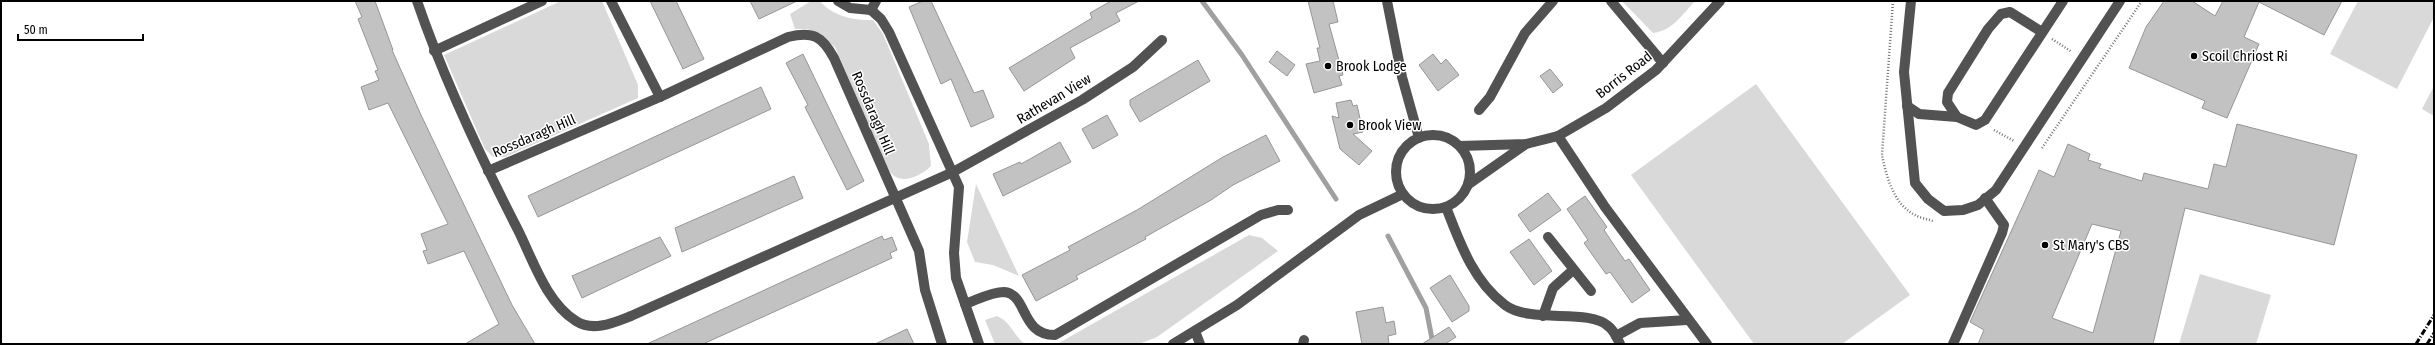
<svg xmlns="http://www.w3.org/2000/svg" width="2435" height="345" viewBox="0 0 2435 345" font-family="'Fira Sans Condensed',sans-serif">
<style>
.green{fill:#d9d9d9}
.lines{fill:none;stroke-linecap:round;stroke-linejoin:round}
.stream{stroke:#a0a0a0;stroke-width:5}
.building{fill:#c2c2c2;stroke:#969696;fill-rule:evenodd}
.path{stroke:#747474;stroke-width:2.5;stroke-dasharray:1 2;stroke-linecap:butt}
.minor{stroke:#525252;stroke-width:10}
.rail{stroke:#000;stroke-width:3;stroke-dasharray:6 2 1 2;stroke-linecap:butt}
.poi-dot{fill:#000;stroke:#fff;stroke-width:1.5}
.labels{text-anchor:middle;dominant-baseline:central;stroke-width:3;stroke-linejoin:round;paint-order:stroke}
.poi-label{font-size:14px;fill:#000;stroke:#fff;text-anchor:start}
.street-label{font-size:14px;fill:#000;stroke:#fff}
</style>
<rect width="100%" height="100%" fill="#fff"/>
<g class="green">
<path d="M 561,1 L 602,1 L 638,85 L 638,98 L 505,157 L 493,157 L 485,149 L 444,55 Z"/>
<path d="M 811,1 L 820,1 C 832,16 855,21 873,20 L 883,34 L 929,144 L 931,166 C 923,174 907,183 896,177 C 891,175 887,166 884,162 L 835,47 L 817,33 L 807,29 L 795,29 L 790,14 Z"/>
<path d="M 1622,1 L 1695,1 C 1683,14 1672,31 1653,33 Z"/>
<path d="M 2358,1 L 2434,1 L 2434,17 L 2397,89 L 2330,54 Z"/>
<path d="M 1756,84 L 1910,295 L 1842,344 L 1754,344 L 1631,175 Z"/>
<path d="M 2434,86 L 2434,116 L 2422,109 Z"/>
<path d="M 976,184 L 1019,276 L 993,265 L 975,262 L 967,242 Z"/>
<path d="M 1249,235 L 1262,238 L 1278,251 L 1157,337 L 1139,344 L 1057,344 Z"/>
<path d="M 2200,274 L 2271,295 L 2256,344 L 2179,344 Z"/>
<path d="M 997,316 C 1010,321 1014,336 1025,344 L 995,344 L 985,320 Z"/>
</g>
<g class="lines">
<g class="stream">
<path d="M 1202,1 L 1242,55 L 1336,199"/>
<path d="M 1388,236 L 1426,308 L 1433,344"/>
</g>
</g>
<g class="building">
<path d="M 355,1 L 375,1 L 393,50 L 392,50 L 421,115 L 512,305 L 535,344 L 465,344 L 499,324 L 464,251 L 428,264 L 423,251 L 427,250 L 421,234 L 448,224 L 388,103 L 369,110 L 361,87 L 379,80 L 375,71 L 378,70 L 358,19 L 362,17 Z"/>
<path d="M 650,1 L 676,1 L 704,59 L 683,69 Z"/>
<path d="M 750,1 L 797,1 L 759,19 Z"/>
<path d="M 923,1 L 931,1 L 974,93 L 983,90 L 994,117 L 971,127 L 951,79 L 941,84 L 909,7 Z"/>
<path d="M 1111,1 L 1139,1 L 1116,13 L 1120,21 L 1070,48 L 1075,58 L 1024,91 L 1009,68 L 1092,18 L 1090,13 Z"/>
<path d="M 1308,1 L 1333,1 L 1338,22 L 1329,24 L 1343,75 L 1339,76 L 1342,85 L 1314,93 L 1306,64 L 1320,61 L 1317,48 L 1320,48 Z"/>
<path d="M 2164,1 L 2192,1 L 2215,16 L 2223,1 L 2342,1 L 2324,35 L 2259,2 L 2244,37 L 2259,44 L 2227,118 L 2202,108 L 2205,101 L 2129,68 L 2146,27 Z"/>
<path d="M 1277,51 L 1295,65 L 1287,76 L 1269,62 Z"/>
<path d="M 803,54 L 864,181 L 847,190 L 805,107 L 808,105 L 786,63 Z"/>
<path d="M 1433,54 L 1441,64 L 1446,59 L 1459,75 L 1438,91 L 1419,65 Z"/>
<path d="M 1198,60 L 1210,81 L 1140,122 L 1130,105 L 1130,100 Z"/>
<path d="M 1550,69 L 1563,85 L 1553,93 L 1540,76 Z"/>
<path d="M 761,87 L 771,109 L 538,217 L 528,196 Z"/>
<path d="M 1351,100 L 1353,106 L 1357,105 L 1363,132 L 1353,134 L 1372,151 L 1359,165 L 1340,149 L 1332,116 L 1339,118 L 1336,103 Z"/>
<path d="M 1107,115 L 1118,135 L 1093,149 L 1082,129 Z"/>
<path d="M 2237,124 L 2357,155 L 2334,245 L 2185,208 L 2153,344 L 1978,344 L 1984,330 L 1970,322 L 2039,170 L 2054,177 L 2068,144 L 2090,154 L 2088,160 L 2101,164 L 2099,168 L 2142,181 L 2144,173 L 2208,189 L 2214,164 L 2226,167 ZM 2092,224 L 2121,231 L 2093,333 L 2052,318 Z"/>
<path d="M 1266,135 L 1280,161 L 1233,185 L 1211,200 L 1145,237 L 1146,239 L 1076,276 L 1078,279 L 1036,301 L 1022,275 L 1070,250 L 1068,247 L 1137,210 L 1223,157 Z"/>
<path d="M 1060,142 L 1071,162 L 1003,196 L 993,174 L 1020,162 L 1021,164 Z"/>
<path d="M 794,176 L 803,198 L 682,252 L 675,228 Z"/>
<path d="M 1548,193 L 1561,210 L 1530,232 L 1518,215 Z"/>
<path d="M 1585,196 L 1607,227 L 1604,230 L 1614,245 L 1625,261 L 1629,259 L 1650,290 L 1632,303 L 1610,272 L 1606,274 L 1584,243 L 1588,240 L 1567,209 Z"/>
<path d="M 882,236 L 884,240 L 892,237 L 897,250 L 890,253 L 892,258 L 798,301 L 703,344 L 647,344 Z"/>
<path d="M 660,237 L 671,256 L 582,298 L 572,276 Z"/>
<path d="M 1529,239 L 1552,271 L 1534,285 L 1510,252 Z"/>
<path d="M 1450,275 L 1469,306 L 1469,311 L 1452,322 L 1430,288 Z"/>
<path d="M 1383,307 L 1386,323 L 1394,321 L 1396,334 L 1388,336 L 1389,344 L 1362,344 L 1356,312 Z"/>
<path d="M 1449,327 L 1456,337 L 1445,344 L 1422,344 Z"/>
<path d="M 907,329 L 914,344 L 875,344 Z"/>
</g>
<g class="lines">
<g class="path">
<path d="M 1893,1 L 1882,155 C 1886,176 1894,205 1915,215 C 1920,218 1927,219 1933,221"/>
<path d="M 2052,39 L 2072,52"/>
<path d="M 1994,130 L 2014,141"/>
<path d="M 2042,148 L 2142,1"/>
</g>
<g class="minor">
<path d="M 417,1 C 444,80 480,156 518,230 C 533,260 546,302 576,321 C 593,332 613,323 631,316 L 953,172 L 1082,100 L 1133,67 L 1162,40"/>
<path d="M 611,1 L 660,97"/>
<path d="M 838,1 L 850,8 L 871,10"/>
<path d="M 1387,1 L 1402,77 L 1419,138"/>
<path d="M 1611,1 L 1663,63"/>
<path d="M 1911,1 L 1904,72 L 1915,183 L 1928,199 L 1944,211 L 1963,210 L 1978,205 L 1996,190 L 2120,1"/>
<path d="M 871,10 L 881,19 L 889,32 L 959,187 L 954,253 L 956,278 L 979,344"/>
<path d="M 871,10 L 876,1"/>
<path d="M 434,51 L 542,1"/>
<path d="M 1907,106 L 1919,114 L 1957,117 L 1976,125 L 1985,120 L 2063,1"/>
<path d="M 1479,110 L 1490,97 L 1525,33 L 1553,1"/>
<path d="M 1957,117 L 1947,102 L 1948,93 L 1988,29 L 2001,14 L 2010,12 L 2042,32"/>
<circle cx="1433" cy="172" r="37"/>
<path d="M 1558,136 L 1605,207 L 1707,344"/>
<path d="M 1460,146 L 1526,144 L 1558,136 L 1606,108 L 1656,70 L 1720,1"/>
<path d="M 488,171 L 660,97 L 788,37 C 813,31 822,36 834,58 L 919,251 L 925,290 L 942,344"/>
<path d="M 1469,184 L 1526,144"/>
<path d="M 1446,207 C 1460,243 1473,281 1505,305 C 1530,324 1589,308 1608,326 C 1614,330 1617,338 1620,344"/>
<path d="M 1548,237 L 1591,291"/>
<path d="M 965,304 C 977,300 991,292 1004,292 C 1028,294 1020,335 1055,335 L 1261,215 L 1278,210 L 1288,210"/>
<path d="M 1543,316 L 1553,288 L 1573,270"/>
<path d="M 1195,331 L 1200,344"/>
<path d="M 1616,336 L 1640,323 L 1687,320"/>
<path d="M 1173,344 L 1237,305 L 1359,215 L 1403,194"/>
<path d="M 1303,344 L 1304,340"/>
<path d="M 1953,344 L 2002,233 L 2004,225 L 1985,198"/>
</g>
<g class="rail">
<path d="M 2416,344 L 2434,315"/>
<path d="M 2427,344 L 2434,333"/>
</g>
</g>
<g class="poi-dot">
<circle cx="2194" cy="56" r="4"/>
<circle cx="1328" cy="66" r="4"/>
<circle cx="1350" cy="125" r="4"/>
<circle cx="2045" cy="245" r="4"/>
</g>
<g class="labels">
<g class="poi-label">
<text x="2202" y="56">Scoil Chriost Ri</text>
<text x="1336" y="66">Brook Lodge</text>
<text x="1358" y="125">Brook View</text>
<text x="2053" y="245">St Mary's CBS</text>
</g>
<g class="street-label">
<text transform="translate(1624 75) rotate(-38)">Borris Road</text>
<text transform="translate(1054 99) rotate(-31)">Rathevan View</text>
<text transform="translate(873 113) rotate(67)">Rossdaragh Hill</text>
<text transform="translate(534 136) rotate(-23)">Rossdaragh Hill</text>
</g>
</g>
<rect width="2435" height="345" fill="none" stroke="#000000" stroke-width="4"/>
<path d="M18 34v6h125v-6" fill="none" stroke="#000000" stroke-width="2"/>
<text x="24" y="34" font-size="12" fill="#000000" stroke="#ffffff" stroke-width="3" paint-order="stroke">50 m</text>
</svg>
